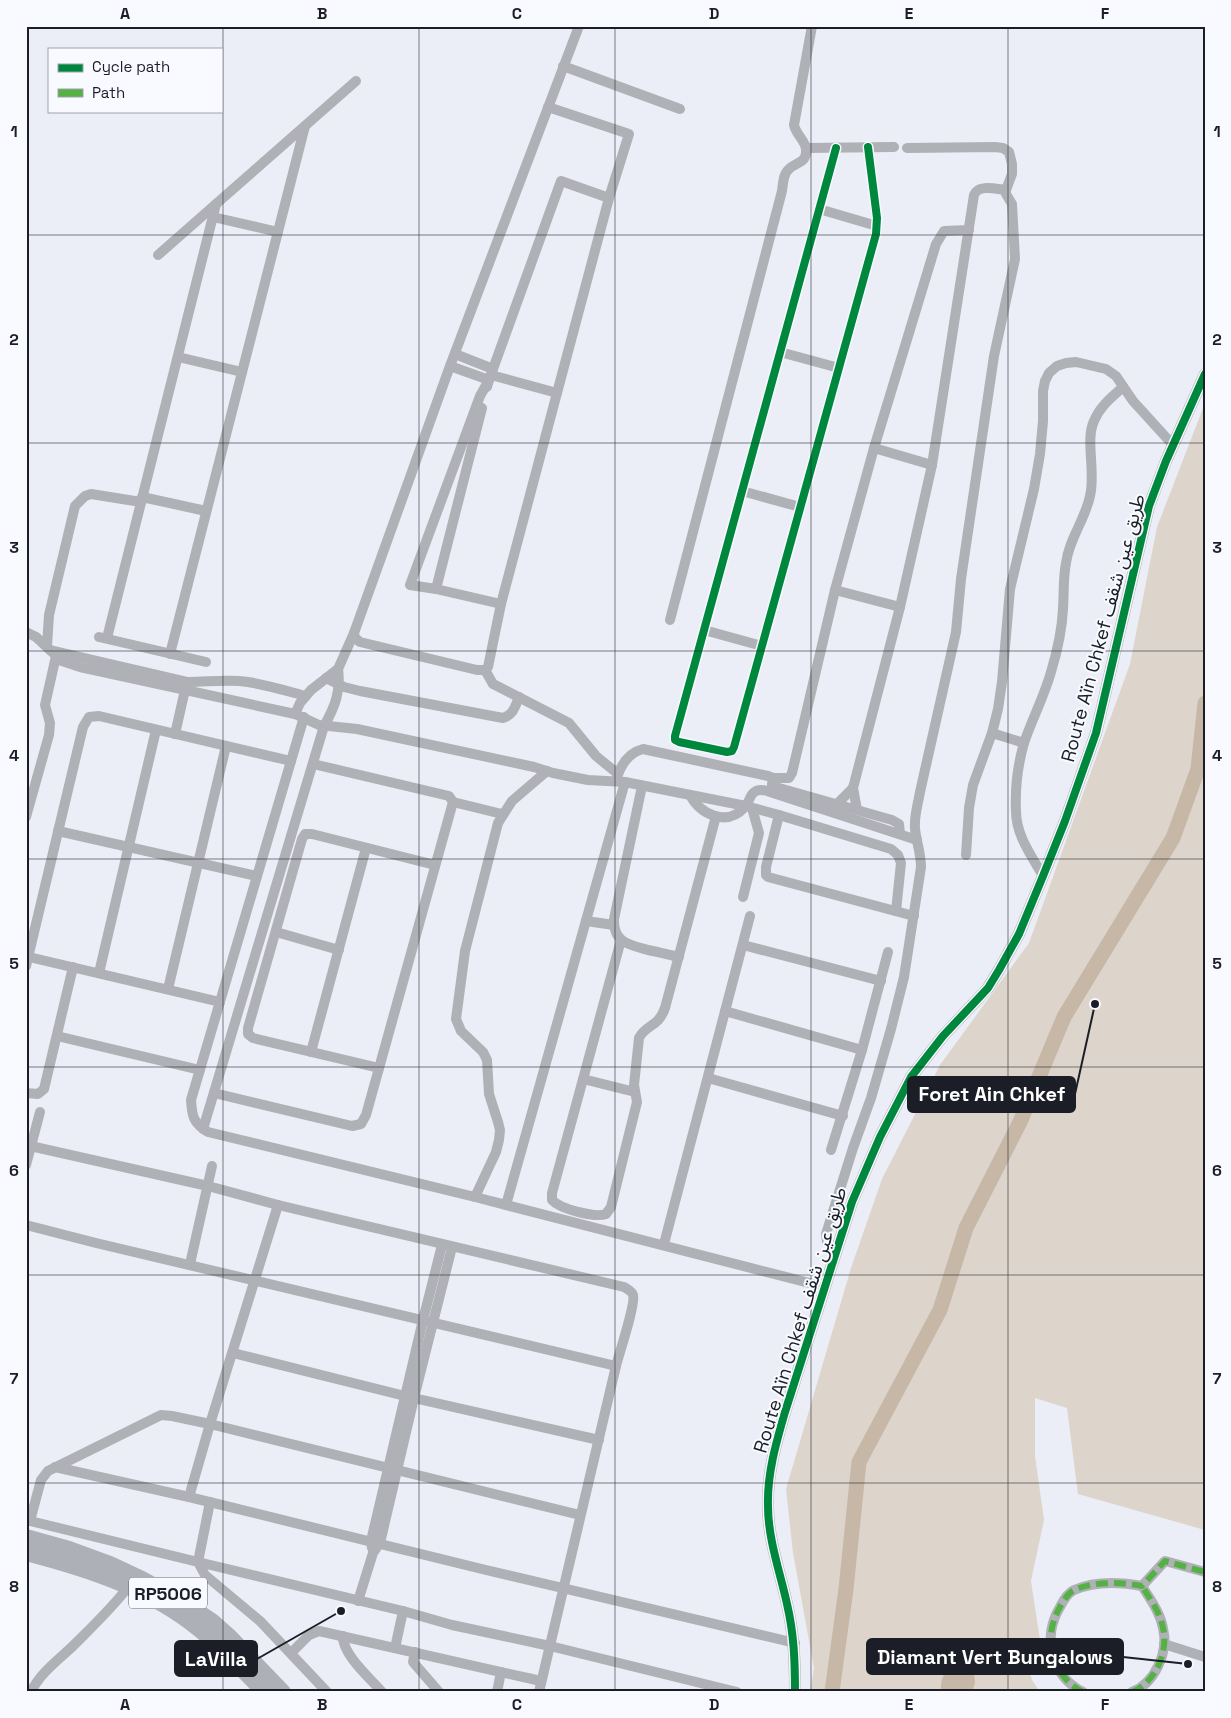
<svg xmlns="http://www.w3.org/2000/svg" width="1231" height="1718" viewBox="0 0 1231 1718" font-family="'Space Grotesk','Noto Sans Arabic',sans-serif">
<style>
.green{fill:#ddd4cb}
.water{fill:#c7b7a7}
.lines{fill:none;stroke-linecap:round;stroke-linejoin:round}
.river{stroke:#c7b7a7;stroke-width:15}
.minor{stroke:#afb1b6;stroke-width:10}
.tertiary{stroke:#afb1b6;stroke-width:12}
.trunk{stroke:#aeb0b8;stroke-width:16}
.quiet{stroke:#55b145;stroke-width:6;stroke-dasharray:12 6;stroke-linecap:butt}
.cycleway-casing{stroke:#f8faff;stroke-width:11}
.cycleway{stroke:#00873e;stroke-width:8}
.grid{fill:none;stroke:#1b1e26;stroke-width:1;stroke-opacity:0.55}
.labels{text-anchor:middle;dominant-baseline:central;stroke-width:4;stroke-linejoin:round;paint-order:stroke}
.shield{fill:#f8faff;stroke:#5d6067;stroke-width:1}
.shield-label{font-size:18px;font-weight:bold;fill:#1b1e26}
.street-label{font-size:19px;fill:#1b1e26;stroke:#f8faff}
.leader{fill:none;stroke:#1b1e26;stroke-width:2}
.callout-dot{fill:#1b1e26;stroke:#f8faff;stroke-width:2}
.callout{fill:#1b1e26;stroke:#1b1e26;stroke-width:2}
.callout-label{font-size:20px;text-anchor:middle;font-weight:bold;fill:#fff}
.neatline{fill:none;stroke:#1b1e26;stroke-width:2}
.grid-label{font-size:16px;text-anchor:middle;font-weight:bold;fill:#1b1e26}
</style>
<rect width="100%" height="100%" fill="#ebeef6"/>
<path class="green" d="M 1205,403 L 1205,1530 L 1078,1494 L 1067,1408 L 1035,1398 L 1035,1456 L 1044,1520 L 1031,1581 L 1040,1640 L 1020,1641 L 1032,1680 L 1040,1692 L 810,1692 L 814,1668 L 793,1553 L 786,1489 L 851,1268 L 882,1179 L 940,1065 L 1029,943 L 1130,664 L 1157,527 Z"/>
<path class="water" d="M 955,1664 L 968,1667 L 974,1673 L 975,1683 L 972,1692 L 941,1692 C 940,1679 944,1670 955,1664 Z"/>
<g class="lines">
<path class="river" d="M 832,1692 L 846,1589 L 859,1462 L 940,1310 L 966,1228 L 1020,1122 L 1064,1017 L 1173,838 L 1198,769 L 1205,703"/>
<g class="minor">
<path d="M 563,66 L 680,109"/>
<path d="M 548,107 L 629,134 L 609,198 L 557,393"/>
<path d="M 806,148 L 894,147"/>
<path d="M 836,148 L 675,736 L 675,740 L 679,742 L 727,752 L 732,751 L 734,747 L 876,234 L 877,218 L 868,147"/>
<path d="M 819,209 L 877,226"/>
<path d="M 213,217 L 278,232"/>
<path d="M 158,255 L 356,81"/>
<path d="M 780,352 L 839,368"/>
<path d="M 455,354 L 493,369"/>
<path d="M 178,357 L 242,372"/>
<path d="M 450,366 L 489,380 L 487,387"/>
<path d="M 491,375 L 557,393 L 501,604 L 488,667 L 485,670 L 477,670 L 360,642 L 355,638 L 354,633 L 450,366 L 579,26"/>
<path d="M 874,448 L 932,465"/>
<path d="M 742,491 L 800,507"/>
<path d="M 142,497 L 206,511"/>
<path d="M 436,589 L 482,408"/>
<path d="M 835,590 L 900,607"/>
<path d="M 501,604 L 436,589 L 410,585 L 480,396 L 489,380 L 561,181 L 609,198"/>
<path d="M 670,620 L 782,191 C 783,184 783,174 789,169 C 796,162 807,163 806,150 C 806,141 796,135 794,125 L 812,26"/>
<path d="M 704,630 L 762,646"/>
<path d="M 26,632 L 36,637 L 62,661 L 80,667 L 295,714 L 319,725 L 357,729 L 534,767 L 553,773 L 588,780 L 625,782 L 746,806 L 779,815 L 891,849 L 898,855 L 901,863 L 896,911"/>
<path d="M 99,637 L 206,662"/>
<path d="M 107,638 L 216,204"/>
<path d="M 47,646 L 49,615 L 75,506 L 85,496 L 91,494 L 141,502"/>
<path d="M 50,650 L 188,682 C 208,682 228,679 248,682 C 267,685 287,691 306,696"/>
<path d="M 170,654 L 305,126"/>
<path d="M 485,670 L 493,684 L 499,687 L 569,723 L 596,756 L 618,774"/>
<path d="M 326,678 L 344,687 L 360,691 L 503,718 C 513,715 515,707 519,697"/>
<path d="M 295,714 L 300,703 L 311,690 L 338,669 L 354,633"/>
<path d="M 304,717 L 191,1100 C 192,1116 193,1123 208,1132 L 475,1197 L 825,1287"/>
<path d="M 992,733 L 1024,743"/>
<path d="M 175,734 L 185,690"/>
<path d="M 773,778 L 789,778 L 792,773 L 835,590 L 874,448 L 936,244 L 944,231 L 969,230"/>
<path d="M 616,781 C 620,766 627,753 643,749 L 768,776 L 773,778 L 772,784"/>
<path d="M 642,786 L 614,919 C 613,943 630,945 648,950 C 659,952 669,955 679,957"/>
<path d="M 772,786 L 892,820 L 899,824 L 900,834"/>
<path d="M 690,795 C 701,815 727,827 745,807 C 750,802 749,794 756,791 C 759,789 763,790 767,791 L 917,840"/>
<path d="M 453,802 L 502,814"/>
<path d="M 837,804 L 853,788"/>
<path d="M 857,810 L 853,788 L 900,607 L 932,465 L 974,195 C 978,184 996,189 1006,190"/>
<path d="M 779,815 L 766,867 L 766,875 L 768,877 L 914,916"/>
<path d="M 26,817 L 49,735 L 50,723 L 45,705 L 56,656"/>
<path d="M 58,831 L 257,876"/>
<path d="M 966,855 L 969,808 L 973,785 L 992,733 L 998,709 L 1002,682 L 1010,589 L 1034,489 L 1040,454 L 1043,421 L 1043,391 L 1045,381 L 1049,373 L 1057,366 L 1066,363 L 1076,362 L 1106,369 L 1116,376 L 1133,401 L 1173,445"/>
<path d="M 1043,876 C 1031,855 1016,835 1016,811 C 1015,789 1018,764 1024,743 C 1032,719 1044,697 1051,672 C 1057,652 1062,630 1063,609 C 1064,594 1063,578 1066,563 C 1069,539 1085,520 1090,496 C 1096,472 1085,440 1094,421 C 1100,406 1112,397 1123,387"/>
<path d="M 743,897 L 759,833 L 752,808"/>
<path d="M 586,921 L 614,925"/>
<path d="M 276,932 L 339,950"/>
<path d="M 621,940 L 552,1193 L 552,1200 C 560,1209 595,1218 606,1214 L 611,1207 L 637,1102 L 634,1085 L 639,1038 C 646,1024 658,1028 665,1008 L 716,816"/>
<path d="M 743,945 L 881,981"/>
<path d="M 29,957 L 220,1002"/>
<path d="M 26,966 L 83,727 L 89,717 L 99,716 L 291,761"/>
<path d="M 99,973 L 156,730"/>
<path d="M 168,989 L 226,746"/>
<path d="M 725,1011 L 862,1050"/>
<path d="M 57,1036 L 200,1070"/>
<path d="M 311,1052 L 366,848"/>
<path d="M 379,1068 L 253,1038 L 248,1034 L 248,1028 L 302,839 L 305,834 L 312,834 L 435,865"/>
<path d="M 708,1078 L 843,1116"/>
<path d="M 583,1079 L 635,1092"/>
<path d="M 26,1093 L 38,1094 L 44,1089 L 73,967"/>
<path d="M 214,1093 L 352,1126 L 361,1124 L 366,1115 L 453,802 L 449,796 L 313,764"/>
<path d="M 203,1129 L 324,726 C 335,707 341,691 338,669"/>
<path d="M 26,1145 L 208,1186 L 278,1205 L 624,1287 C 627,1289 632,1291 633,1295 C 636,1303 619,1354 616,1366 L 539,1692"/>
<path d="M 831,1150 L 862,1050 L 888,952"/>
<path d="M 26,1165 L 40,1112"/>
<path d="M 475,1197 L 496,1152 L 499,1140 L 500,1130 L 498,1122 L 489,1094 L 487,1060 L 483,1052 L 461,1031 L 456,1019 L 465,951 L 498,823 L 512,801 L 547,771"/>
<path d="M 506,1205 L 625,782"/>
<path d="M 26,1225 L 96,1243 L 616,1366"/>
<path d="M 664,1244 L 750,916"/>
<path d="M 838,1248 L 827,1242 L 826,1234 L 853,1148 L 871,1098 L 891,1029 L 904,977 L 921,867 C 921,853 916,841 915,828 C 914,816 918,804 920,792 L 956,632 L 961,579 L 994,356 L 1015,259 L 1012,204 L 1006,194 L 1006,190 L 1012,174 L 1012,164 L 1009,152 L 1003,148 L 995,147 L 907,148"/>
<path d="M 190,1264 L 212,1166"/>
<path d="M 233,1353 L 405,1396 L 599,1440"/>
<path d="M 55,1467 L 189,1497 L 486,1570 L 795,1643"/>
<path d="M 189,1497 L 210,1424 L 278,1205"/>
<path d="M 210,1502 L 198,1562 L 403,1611 L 452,1625 L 550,1646 L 737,1692"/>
<path d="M 26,1520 L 198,1562 L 205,1575 L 260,1621 L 327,1692"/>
<path d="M 30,1521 L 41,1480 L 48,1471 L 161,1415 L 172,1416 L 210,1424 L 580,1515"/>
<path d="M 372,1548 L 371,1541 L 423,1320 L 442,1245"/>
<path d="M 358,1601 L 373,1553 L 380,1543 L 414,1398 L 452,1247"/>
<path d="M 343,1636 C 342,1654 370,1678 382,1692"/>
<path d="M 1164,1644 L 1205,1657"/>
<path d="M 395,1648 L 403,1611"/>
<path d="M 415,1652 L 413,1662 L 439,1692"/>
<path d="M 291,1653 L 309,1635 L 319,1631 L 541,1681"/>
<path d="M 31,1692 C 40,1673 58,1660 73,1646 C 92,1627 112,1608 129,1586"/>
<path d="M 497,1692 L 501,1672"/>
<path d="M 1083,1692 C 1051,1676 1042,1637 1060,1607 C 1063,1601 1068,1593 1074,1590 C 1095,1581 1121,1582 1142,1586 L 1165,1561 L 1205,1572"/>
<path d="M 1132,1692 C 1155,1683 1169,1652 1163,1628 C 1160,1612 1150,1599 1142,1586"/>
</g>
<path class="tertiary" d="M 795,1692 C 795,1661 794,1634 787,1604 C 780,1572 768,1539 768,1506 C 767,1474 776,1443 785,1412 L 852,1202 L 880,1137 L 911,1077 L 943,1036 L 988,988 L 999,970 L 1019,934 L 1043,876 L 1065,821 L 1096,733 L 1149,506 L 1166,461 L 1205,374"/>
<g class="trunk">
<path d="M 26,1537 L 69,1549 L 110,1564 L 142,1579 L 184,1602 L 212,1621 L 230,1637 L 283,1692"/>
<path d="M 26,1553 C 88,1569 150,1589 200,1630 C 223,1649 243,1670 264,1692"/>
</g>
<g class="quiet">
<path d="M 1083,1692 C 1051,1676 1042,1637 1060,1607 C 1063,1601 1068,1593 1074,1590 C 1095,1581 1121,1582 1142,1586 L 1165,1561 L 1205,1572"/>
<path d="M 1132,1692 C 1155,1683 1169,1652 1163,1628 C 1160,1612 1150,1599 1142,1586"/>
</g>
<g class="cycleway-casing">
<g id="cycleway">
<path d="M 836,148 L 675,736 L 675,740 L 679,742 L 727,752 L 732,751 L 734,747 L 876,234 L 877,218 L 868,147"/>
<path d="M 795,1692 C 795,1661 794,1634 787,1604 C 780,1572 768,1539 768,1506 C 767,1474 776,1443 785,1412 L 852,1202 L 880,1137 L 911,1077 L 943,1036 L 988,988 L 999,970 L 1019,934 L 1043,876 L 1065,821 L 1096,733 L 1149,506 L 1166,461 L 1205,374"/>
</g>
</g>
<use href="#cycleway" class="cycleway"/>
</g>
<path class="grid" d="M 223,26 L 223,1692M 419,26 L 419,1692M 615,26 L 615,1692M 811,26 L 811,1692M 1008,26 L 1008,1692M 26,235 L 1205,235M 26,443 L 1205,443M 26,651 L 1205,651M 26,859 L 1205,859M 26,1067 L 1205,1067M 26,1275 L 1205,1275M 26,1483 L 1205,1483"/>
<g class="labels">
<rect class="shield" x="129" y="1577.5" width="78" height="31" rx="4"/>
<g class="shield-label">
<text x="168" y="1593">RP5006</text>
</g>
<g class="street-label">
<text transform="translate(1103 628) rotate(-75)">Route Aïn Chkef طريق عين شقف</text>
<text transform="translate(800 1320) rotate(-73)">Route Aïn Chkef طريق عين شقف</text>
</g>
</g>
<path class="leader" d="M1095 1004L1075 1094M1188 1664L1123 1657M341 1611L257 1659"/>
<g class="callout-dot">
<circle cx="1095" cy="1004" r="5"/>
<circle cx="1188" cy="1664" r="5"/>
<circle cx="341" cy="1611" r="5"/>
</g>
<g class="callout">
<rect x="908" y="1077" width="167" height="35" rx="5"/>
<rect x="867" y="1639" width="256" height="35" rx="5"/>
<rect x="175" y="1641" width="82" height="35" rx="5"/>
</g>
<g class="callout-label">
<text x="992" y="1101">Foret Ain Chkef</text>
<text x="995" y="1664">Diamant Vert Bungalows</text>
<text x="216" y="1666">LaVilla</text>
</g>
<rect width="1231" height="1718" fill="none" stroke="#f8faff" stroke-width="55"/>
<rect x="48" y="48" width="175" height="65" fill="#f8faff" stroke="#a0a2a8"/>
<rect x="58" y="64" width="25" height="8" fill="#00873e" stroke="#a0a2a8"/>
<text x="92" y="72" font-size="15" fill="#1b1e26">Cycle path</text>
<rect x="58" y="89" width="25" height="8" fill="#55b145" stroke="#a0a2a8"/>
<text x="92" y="98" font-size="15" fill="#1b1e26">Path</text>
<rect x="28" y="28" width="1176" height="1662" class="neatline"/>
<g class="grid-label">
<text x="125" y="19">A</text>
<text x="322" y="19">B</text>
<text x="517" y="19">C</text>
<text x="714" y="19">D</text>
<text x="909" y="19">E</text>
<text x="1105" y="19">F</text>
<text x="14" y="137">1</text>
<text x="1217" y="137">1</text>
<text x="14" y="345">2</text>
<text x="1217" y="345">2</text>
<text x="14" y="553">3</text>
<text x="1217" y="553">3</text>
<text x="14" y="761">4</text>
<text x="1217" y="761">4</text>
<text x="14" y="969">5</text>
<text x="1217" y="969">5</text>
<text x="14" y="1176">6</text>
<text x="1217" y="1176">6</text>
<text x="14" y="1384">7</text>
<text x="1217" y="1384">7</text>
<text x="14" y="1592">8</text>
<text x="1217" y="1592">8</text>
<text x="125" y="1710">A</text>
<text x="322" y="1710">B</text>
<text x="517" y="1710">C</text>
<text x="714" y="1710">D</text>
<text x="909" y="1710">E</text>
<text x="1105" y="1710">F</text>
</g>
</svg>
